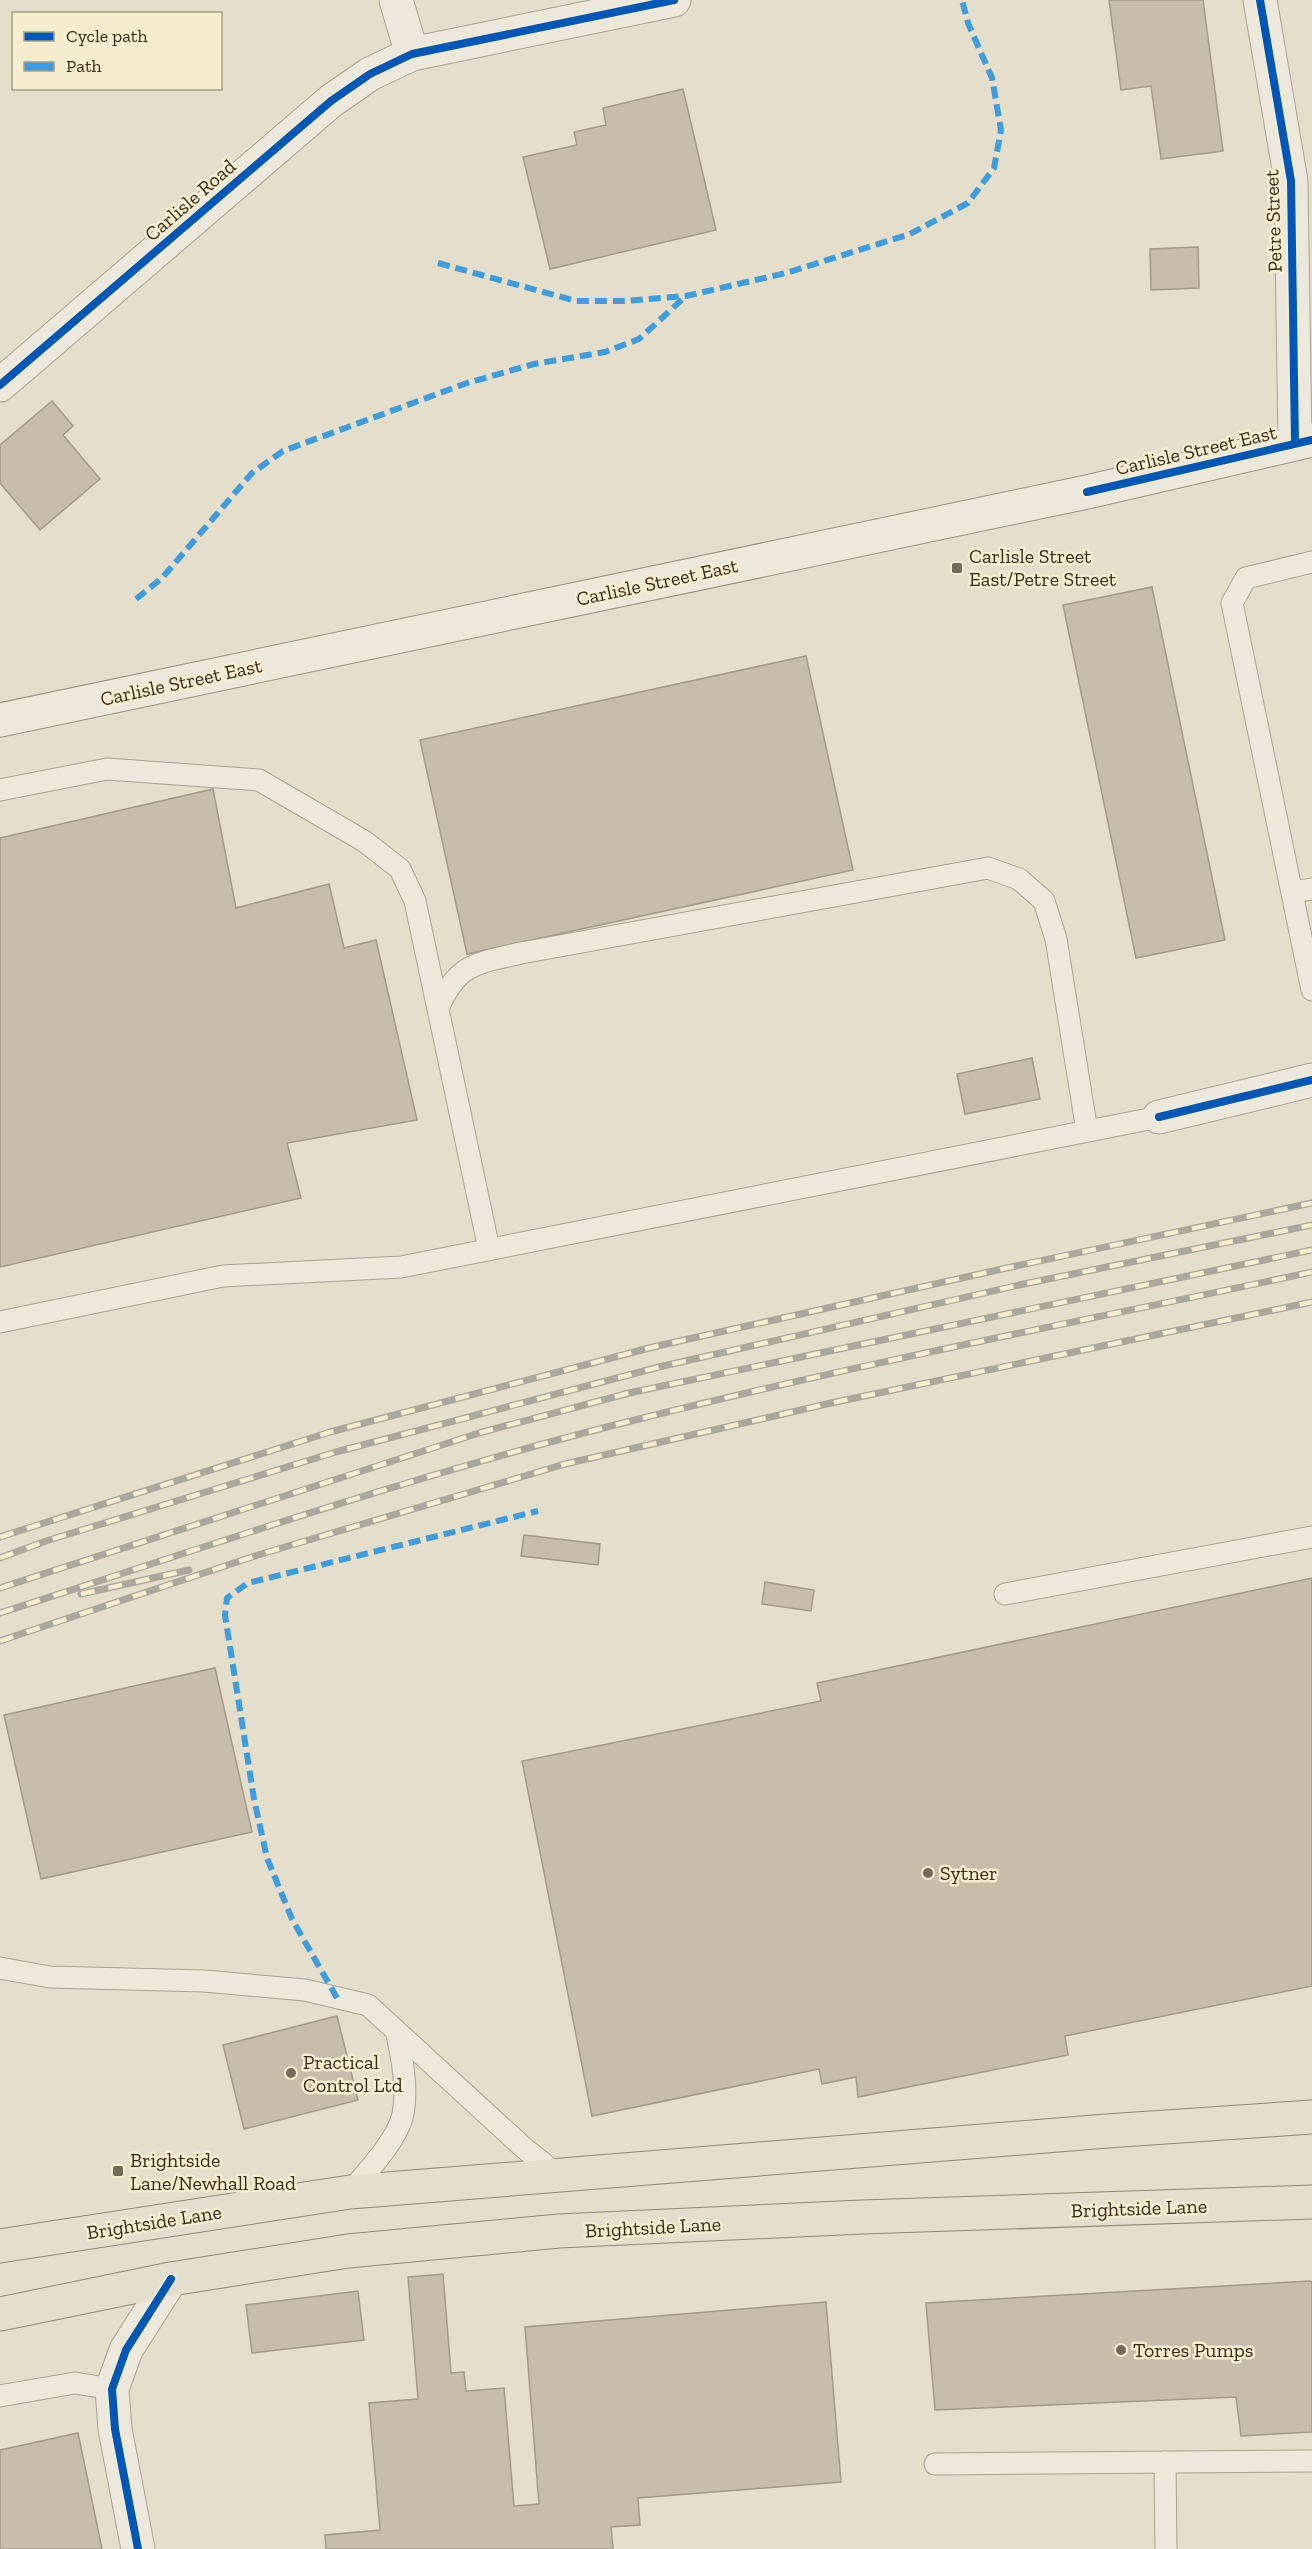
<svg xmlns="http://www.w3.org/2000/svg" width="1312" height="2549" viewBox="0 0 1312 2549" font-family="'Zilla Slab',serif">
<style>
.building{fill:#c8bcab;stroke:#a4998a;stroke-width:1.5}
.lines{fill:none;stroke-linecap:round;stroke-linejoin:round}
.service-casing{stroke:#a9a294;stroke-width:23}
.minor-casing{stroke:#a9a294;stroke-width:35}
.secondary-casing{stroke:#999284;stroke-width:35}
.primary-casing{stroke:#8e887a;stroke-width:35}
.service{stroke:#ece8dc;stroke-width:21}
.minor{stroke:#ece8dc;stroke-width:33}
.secondary{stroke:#ece8dc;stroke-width:33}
.primary{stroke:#e3decd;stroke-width:33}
.rail-casing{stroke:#aaa79d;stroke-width:7}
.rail{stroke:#f6edcf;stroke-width:4.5;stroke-dasharray:14;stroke-linecap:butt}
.quiet{stroke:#3e9cdf;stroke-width:6;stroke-dasharray:12 6;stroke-linecap:butt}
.cycleway-casing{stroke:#f6edcf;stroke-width:11}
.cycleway{stroke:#0057b8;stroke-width:8}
.poi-dot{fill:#746a59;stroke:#f6edcf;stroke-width:2}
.labels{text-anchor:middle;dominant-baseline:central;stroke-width:5;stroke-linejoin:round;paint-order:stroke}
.street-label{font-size:20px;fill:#372b1c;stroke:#f6edcf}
.poi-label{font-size:20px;fill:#372b1c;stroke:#f6edcf;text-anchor:start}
</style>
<rect width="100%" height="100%" fill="#e4deca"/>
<g class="building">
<path d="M 1109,0 L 1203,0 L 1223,151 L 1161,159 L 1151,86 L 1121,90 Z"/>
<path d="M 683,89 L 716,230 L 550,269 L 523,157 L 577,145 L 574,132 L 606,125 L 603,108 Z"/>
<path d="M 1198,247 L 1199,288 L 1151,290 L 1150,249 Z"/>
<path d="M 52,401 L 73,426 L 63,435 L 100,479 L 40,530 L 0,483 L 0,445 Z"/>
<path d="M 1152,587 L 1225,940 L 1136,958 L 1063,605 Z"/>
<path d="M 806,656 L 853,870 L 467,954 L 420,740 Z"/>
<path d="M 213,789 L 236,908 L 329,884 L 344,948 L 376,940 L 417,1120 L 287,1143 L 301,1198 L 0,1267 L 0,838 Z"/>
<path d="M 1032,1058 L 1040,1099 L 965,1114 L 957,1074 Z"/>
<path d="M 524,1535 L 600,1544 L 598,1565 L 521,1556 Z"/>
<path d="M 1312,1578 L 1312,1986 L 1065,2036 L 1068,2055 L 858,2097 L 856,2077 L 822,2084 L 819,2069 L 592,2116 L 522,1761 L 821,1701 L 817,1683 Z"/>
<path d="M 765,1582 L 814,1590 L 811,1611 L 762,1604 Z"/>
<path d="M 215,1668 L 252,1832 L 41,1879 L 4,1715 Z"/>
<path d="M 337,2016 L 358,2100 L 244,2129 L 223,2045 Z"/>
<path d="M 443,2274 L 451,2373 L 464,2372 L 466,2391 L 504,2388 L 514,2506 L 539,2504 L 525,2327 L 826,2302 L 841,2482 L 638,2498 L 640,2525 L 611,2527 L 613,2549 L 326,2549 L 325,2535 L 380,2530 L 369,2403 L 418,2399 L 408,2277 Z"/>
<path d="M 1310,2281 L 1312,2282 L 1312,2432 L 1241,2436 L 1236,2397 L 935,2410 L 926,2303 Z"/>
<path d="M 358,2291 L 364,2340 L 252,2353 L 246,2305 Z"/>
<path d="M 78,2433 L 102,2549 L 0,2549 L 0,2450 Z"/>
</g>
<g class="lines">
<g class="service-casing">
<g id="service">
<path d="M 1312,562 L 1246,578 L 1232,603 L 1312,990"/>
<path d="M 0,790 L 107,769 L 259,780 L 364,841 L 400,869 L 415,901 L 489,1249"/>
<path d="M 1292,892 L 1312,889"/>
<path d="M 438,1008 C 459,962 476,964 521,953 L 988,868 L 1019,879 L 1044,901 L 1056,939 L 1087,1131"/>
<path d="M 0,1322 L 223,1276 L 401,1267 L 1159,1117"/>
<path d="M 1005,1594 L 1312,1537"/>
<path d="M 0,1968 L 50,1977 L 204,1981 L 305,1990 L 368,2005 L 524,2148 L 558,2175"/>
<path d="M 350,2192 C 367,2172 398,2139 403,2114 C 408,2087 402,2060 397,2034"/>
<path d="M 0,2396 L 75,2383 L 112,2389"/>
<path d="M 1165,2462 L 1166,2549"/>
<path d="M 935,2464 L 1312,2461"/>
</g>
</g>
<g class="minor-casing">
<g id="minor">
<path d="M 396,0 L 412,54"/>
<path d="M 1260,0 L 1291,181 L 1295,443"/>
<path d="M 0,385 L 331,101 L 370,74 L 412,54 L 674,0"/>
<path d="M 1159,1117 L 1312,1080"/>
<path d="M 138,2549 L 115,2429 L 112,2389 L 126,2350 L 171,2279"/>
</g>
</g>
<g class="secondary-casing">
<path id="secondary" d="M 0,720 L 1087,492 L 1312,440"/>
</g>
<g class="primary-casing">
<g id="primary">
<path d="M 0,2246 L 350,2192 L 1107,2131 L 1312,2117"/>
<path d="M 0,2314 L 171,2279 L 348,2251 L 559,2231 L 862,2217 L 1312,2202"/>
</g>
</g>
<use href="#service" class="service"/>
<use href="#minor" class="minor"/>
<use href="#secondary" class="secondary"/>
<use href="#primary" class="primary"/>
<g class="rail-casing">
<g id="rail">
<path d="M 0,1537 L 330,1432 L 653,1347 L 1002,1269 L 1312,1203"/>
<path d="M 0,1558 L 46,1541 L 336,1452 L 659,1367 L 1019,1285 L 1312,1225"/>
<path d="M 0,1588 L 479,1433 L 629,1393 L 1312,1250"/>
<path d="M 81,1594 L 189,1570"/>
<path d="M 0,1613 C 212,1545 423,1472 639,1419 C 862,1363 1087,1320 1312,1272"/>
<path d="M 0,1641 L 258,1555 L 565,1464 L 831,1403 L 1312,1302"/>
</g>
</g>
<use href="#rail" class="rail"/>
<g class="quiet">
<path d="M 438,263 L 576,301 L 626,301 L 686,296 L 786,273 L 910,234 L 968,203 L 994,168 L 1001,130 L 992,78 L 968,23 L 962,0"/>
<path d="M 136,599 L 162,578 L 252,473 L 283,451 L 467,383 L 534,364 L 605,352 L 639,339 L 686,296"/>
<path d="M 337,1998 L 292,1919 L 267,1858 L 254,1799 L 225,1615 L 227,1598 L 248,1583 L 538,1511"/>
</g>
<g class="cycleway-casing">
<g id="cycleway">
<path d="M 1260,0 L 1291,181 L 1295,443"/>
<path d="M 0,385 L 331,101 L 370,74 L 412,54 L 674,0"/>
<path d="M 1087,492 L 1312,440"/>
<path d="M 1159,1117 L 1312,1080"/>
<path d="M 138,2549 L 115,2429 L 112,2389 L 126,2350 L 171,2279"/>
</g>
</g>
<use href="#cycleway" class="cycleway"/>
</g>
<g class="poi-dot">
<rect x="951" y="562" width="12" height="12" rx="3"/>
<circle cx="928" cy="1873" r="6"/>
<circle cx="291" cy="2073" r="6"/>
<rect x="112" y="2165" width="12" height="12" rx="3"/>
<circle cx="1121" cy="2350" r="6"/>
</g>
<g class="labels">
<g class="street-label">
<text transform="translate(190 200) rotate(-41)">Carlisle Road</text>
<text transform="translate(1273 221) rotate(-92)">Petre Street</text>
<text transform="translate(1196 450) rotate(-13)">Carlisle Street East</text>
<text transform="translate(657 582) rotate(-12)">Carlisle Street East</text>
<text transform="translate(181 682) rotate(-12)">Carlisle Street East</text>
<text transform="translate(1139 2208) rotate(-2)">Brightside Lane</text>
<text transform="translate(154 2222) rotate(-9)">Brightside Lane</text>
<text transform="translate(653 2227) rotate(-3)">Brightside Lane</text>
</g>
<g class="poi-label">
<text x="969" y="556">Carlisle Street<tspan x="969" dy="23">East/Petre Street</tspan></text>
<text x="940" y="1873">Sytner</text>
<text x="303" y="2062">Practical<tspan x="303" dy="23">Control Ltd</tspan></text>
<text x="130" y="2160">Brightside<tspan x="130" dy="23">Lane/Newhall Road</tspan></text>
<text x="1133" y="2350">Torres Pumps</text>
</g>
</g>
<rect x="12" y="12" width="210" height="78" fill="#f6edcf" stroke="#aa9f87" stroke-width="1.5"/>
<rect x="24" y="32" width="30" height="9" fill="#0057b8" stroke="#aa9f87" stroke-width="1.5"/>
<text x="66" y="42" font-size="18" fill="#372b1c">Cycle path</text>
<rect x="24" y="62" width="30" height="9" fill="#3e9cdf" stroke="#aa9f87" stroke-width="1.5"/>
<text x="66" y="72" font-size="18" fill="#372b1c">Path</text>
</svg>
